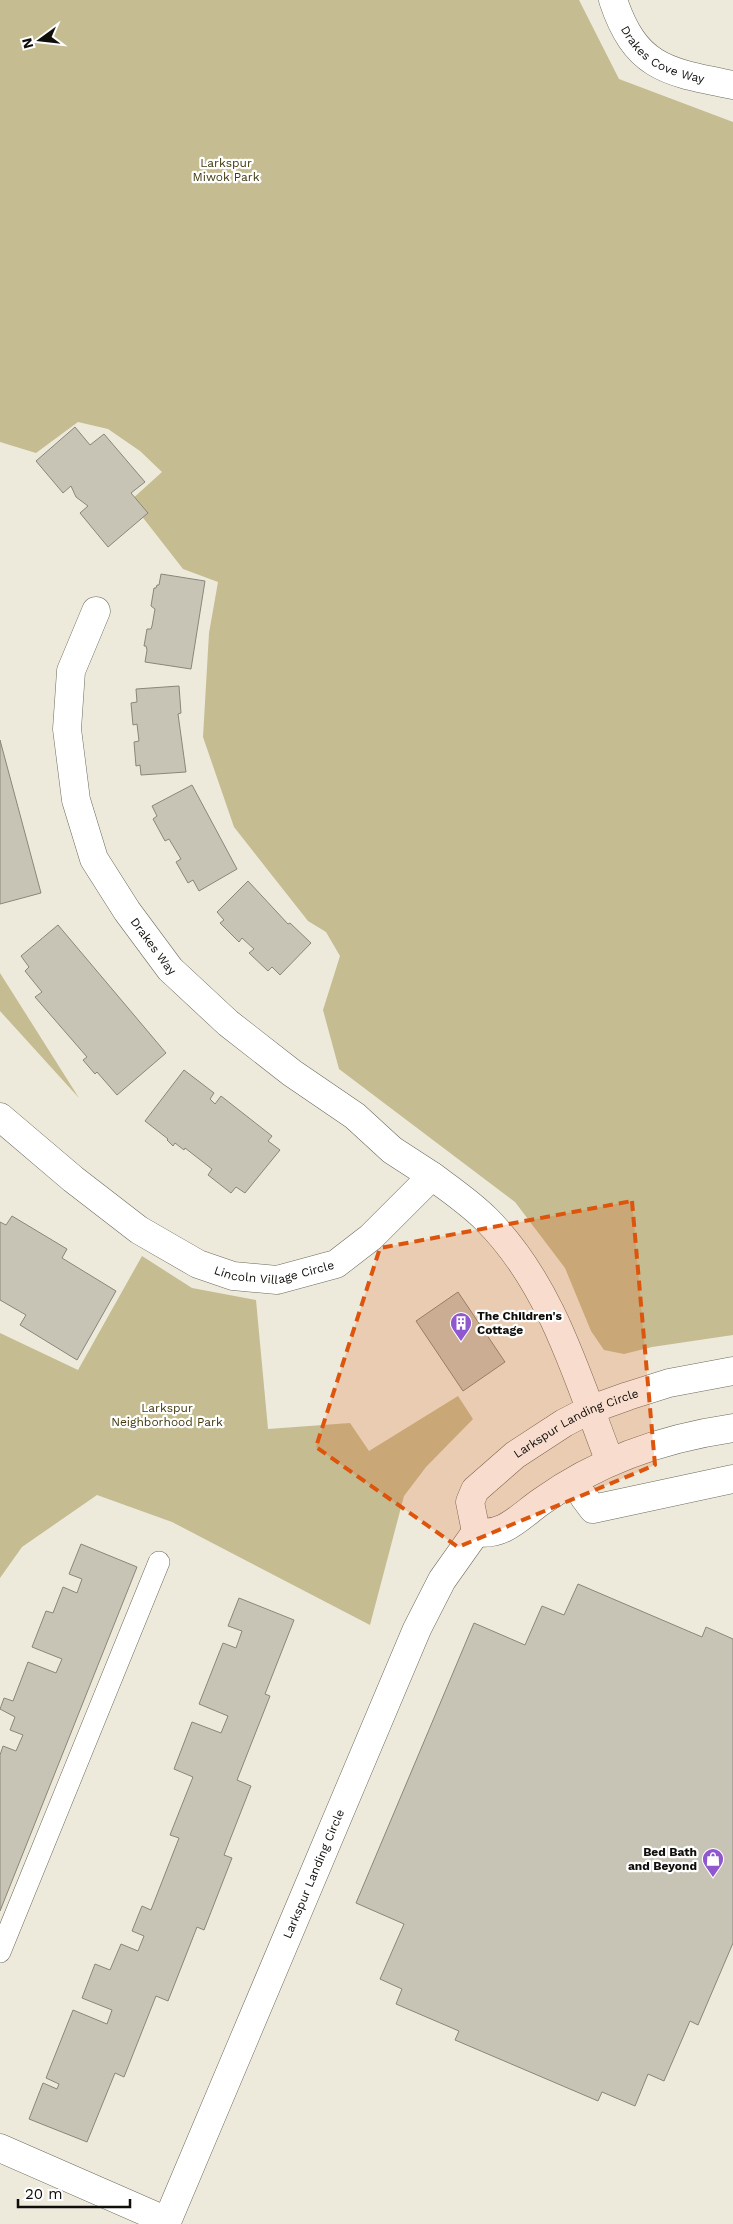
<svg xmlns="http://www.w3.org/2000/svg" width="733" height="2224" viewBox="0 0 733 2224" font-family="'Work Sans',sans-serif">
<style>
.green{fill:#c6bc91}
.building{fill:#c7c4b6;stroke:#8a877a}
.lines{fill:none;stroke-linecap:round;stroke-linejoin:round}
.service-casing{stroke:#6d6a5d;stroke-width:22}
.pedestrian-casing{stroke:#6d6a5d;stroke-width:29}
.minor-casing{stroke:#6d6a5d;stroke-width:29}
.secondary-casing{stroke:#6d6a5d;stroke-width:29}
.service{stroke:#fff;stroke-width:21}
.pedestrian{stroke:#fff;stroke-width:28}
.minor{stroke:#fff;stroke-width:28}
.secondary{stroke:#fff;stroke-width:28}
.marked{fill:#dd550c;fill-opacity:0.2;stroke:#dd550c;stroke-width:4;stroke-dasharray:10 6;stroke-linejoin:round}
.labels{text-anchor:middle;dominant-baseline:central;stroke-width:4.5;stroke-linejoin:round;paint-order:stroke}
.street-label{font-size:12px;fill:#0f0e0a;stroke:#fff}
.park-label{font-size:12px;fill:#42390f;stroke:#fff}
.poi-label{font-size:12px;font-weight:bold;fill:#0f0e0a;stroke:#fff;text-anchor:start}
</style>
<rect width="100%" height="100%" fill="#edeadc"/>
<g class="green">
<path d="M 0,0 L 579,0 L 619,79 L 733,122 L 733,1335 L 652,1347 L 624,1354 L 604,1350 L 591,1331 L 565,1268 L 515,1202 L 339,1069 L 323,1010 L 340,956 L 326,932 L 308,921 L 234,827 L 203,737 L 209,633 L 218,582 L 183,569 L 130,501 L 162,472 L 140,451 L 108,429 L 78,422 L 36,453 L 0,442 Z"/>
<path d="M 0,973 L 79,1098 L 0,1011 Z"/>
<path d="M 142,1256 L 192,1288 L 256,1300 L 268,1429 L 350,1423 L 369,1451 L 458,1396 L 473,1419 L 426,1467 L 404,1496 L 370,1625 L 172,1522 L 97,1495 L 22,1547 L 0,1578 L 0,1333 L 78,1370 Z"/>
</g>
<g class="building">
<path d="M 75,427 L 90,445 L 104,434 L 145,482 L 131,493 L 148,513 L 108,547 L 80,513 L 88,506 L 76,497 L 71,486 L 63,493 L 36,461 Z"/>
<path d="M 161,574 L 205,581 L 191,669 L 145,662 L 147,650 L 146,646 L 144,646 L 147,629 L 151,629 L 152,626 L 155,609 L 151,606 L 154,588 L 156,588 L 157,585 L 159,585 Z"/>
<path d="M 179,686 L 181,713 L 178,714 L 186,772 L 141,775 L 140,765 L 136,766 L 134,742 L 139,741 L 137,724 L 133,725 L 131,703 L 137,702 L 136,689 Z"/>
<path d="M 0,740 L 41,893 L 0,904 Z"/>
<path d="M 192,785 L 237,869 L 199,891 L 193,880 L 188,883 L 176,862 L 181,859 L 169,839 L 165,841 L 153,819 L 157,816 L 152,806 Z"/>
<path d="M 248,881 L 288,924 L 290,923 L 311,943 L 280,975 L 272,967 L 268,971 L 249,953 L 254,949 L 242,938 L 239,942 L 220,923 L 224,920 L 217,912 Z"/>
<path d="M 58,925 L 166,1053 L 117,1095 L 97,1072 L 95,1074 L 83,1060 L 87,1057 L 35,997 L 42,992 L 25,971 L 29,967 L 21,956 Z"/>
<path d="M 184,1070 L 214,1093 L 210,1099 L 215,1104 L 221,1096 L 272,1136 L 268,1141 L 280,1150 L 245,1193 L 236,1187 L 231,1193 L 208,1175 L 212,1169 L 185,1148 L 184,1150 L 175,1143 L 173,1146 L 167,1140 L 168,1139 L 145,1121 Z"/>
<path d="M 12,1216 L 67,1249 L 62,1258 L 116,1291 L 77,1360 L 20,1325 L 26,1315 L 0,1300 L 0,1222 L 6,1225 Z"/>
<path d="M 458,1292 L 505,1362 L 463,1391 L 416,1321 Z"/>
<path d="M 81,1544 L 137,1567 L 0,1911 L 0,1755 L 3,1746 L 16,1751 L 23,1735 L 10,1730 L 15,1717 L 0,1709 L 4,1698 L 13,1701 L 28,1662 L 56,1673 L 62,1659 L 32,1647 L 46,1611 L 53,1613 L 63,1587 L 77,1593 L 82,1579 L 69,1574 Z"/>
<path d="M 578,1584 L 702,1637 L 706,1627 L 733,1639 L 733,1943 L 698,2025 L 690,2021 L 664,2081 L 648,2074 L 635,2106 L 602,2092 L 598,2101 L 455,2040 L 459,2031 L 396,2004 L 402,1989 L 380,1979 L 404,1924 L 356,1903 L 474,1623 L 525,1645 L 542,1606 L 564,1615 Z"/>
<path d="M 239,1598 L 294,1620 L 265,1694 L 270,1696 L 237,1780 L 251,1786 L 224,1855 L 232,1858 L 204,1930 L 197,1927 L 168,2001 L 156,1996 L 124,2077 L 115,2073 L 87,2142 L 29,2119 L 43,2083 L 57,2089 L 59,2084 L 46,2078 L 73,2010 L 107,2024 L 112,2010 L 82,1998 L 95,1964 L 110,1970 L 121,1944 L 138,1951 L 144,1936 L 132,1931 L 142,1906 L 151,1910 L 179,1838 L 170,1835 L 193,1777 L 174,1769 L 192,1722 L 221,1733 L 228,1716 L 199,1704 L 223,1643 L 236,1648 L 242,1631 L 228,1626 Z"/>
</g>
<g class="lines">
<g class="service-casing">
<path id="service" d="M 0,1952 L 159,1562"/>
</g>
<g class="pedestrian-casing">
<path id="pedestrian" d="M 584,1497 L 593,1509 L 733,1479"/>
</g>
<g class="minor-casing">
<g id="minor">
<path id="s1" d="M 613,0 C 636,69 668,72 733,85"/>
<path id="s2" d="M 96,611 L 71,671 L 67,729 L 76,800 L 94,859 L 127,911 L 170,969 L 228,1023 L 292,1073 L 355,1116 L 392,1150 L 432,1176"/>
<path id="s3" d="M 0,1117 L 73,1179 L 139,1230 L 198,1264 L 233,1276 L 277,1280 L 336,1264 L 371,1237 L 432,1176 C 451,1190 470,1203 486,1219 C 552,1285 577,1377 610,1462"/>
<path d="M 0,2148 L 167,2221"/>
</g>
</g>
<g class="secondary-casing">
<g id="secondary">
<path id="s4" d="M 476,1532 L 470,1502 L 475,1490 L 515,1455 L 564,1423 L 589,1410 L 628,1396 L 669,1383 L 733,1371"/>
<path d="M 476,1532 C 504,1537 520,1516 542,1501 C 599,1460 664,1438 733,1428"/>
<path id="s5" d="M 166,2224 L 417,1629 L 442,1580 L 476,1532"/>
</g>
</g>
<use href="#service" class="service"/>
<use href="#pedestrian" class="pedestrian"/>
<use href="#minor" class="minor"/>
<use href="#secondary" class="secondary"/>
</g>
<path class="marked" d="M 632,1201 L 655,1465 L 458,1547 L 316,1447 L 380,1248 Z"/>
<defs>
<g id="building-pin" transform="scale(1.125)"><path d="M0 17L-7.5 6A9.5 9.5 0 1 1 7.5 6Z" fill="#8f58cf" stroke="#fff"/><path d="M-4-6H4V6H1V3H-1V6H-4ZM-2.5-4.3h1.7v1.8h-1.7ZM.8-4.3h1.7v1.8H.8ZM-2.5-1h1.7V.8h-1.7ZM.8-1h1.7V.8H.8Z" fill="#fff"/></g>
<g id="shop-pin" transform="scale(1.125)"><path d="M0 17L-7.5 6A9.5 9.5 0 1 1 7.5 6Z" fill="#8f58cf" stroke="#fff"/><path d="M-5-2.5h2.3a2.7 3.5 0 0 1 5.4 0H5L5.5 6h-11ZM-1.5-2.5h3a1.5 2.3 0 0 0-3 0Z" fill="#fff"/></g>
</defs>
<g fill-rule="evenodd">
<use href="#building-pin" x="461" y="1323"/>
<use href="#shop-pin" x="713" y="1859"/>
</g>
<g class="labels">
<g class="street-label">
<text stroke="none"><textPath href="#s1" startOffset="79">Drakes Cove Way</textPath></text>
<text stroke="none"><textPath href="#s2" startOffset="362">Drakes Way</textPath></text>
<text stroke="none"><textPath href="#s3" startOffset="326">Lincoln Village Circle</textPath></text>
<text stroke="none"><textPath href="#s4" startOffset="166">Larkspur Landing Circle</textPath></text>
<text stroke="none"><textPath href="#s5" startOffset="380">Larkspur Landing Circle</textPath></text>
</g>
<g class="park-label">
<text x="226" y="163">Larkspur<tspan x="226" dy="14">Miwok Park</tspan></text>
<text x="167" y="1408">Larkspur<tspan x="167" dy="14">Neighborhood Park</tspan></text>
</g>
<g class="poi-label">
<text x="477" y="1316">The Children's<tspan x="477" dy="14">Cottage</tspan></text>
<text x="697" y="1852" text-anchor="end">Bed Bath<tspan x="697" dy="14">and Beyond</tspan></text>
</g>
</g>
<g transform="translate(40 40) rotate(255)" stroke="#ffffff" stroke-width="4" paint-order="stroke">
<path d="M0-4L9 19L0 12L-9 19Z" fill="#0f0e0a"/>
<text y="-8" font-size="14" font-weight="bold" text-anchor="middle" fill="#0f0e0a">N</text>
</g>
<path d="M18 2199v8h112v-8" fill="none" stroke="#0f0e0a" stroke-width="2.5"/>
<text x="25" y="2199" font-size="15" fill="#0f0e0a" stroke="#ffffff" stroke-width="4" paint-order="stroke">20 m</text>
</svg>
